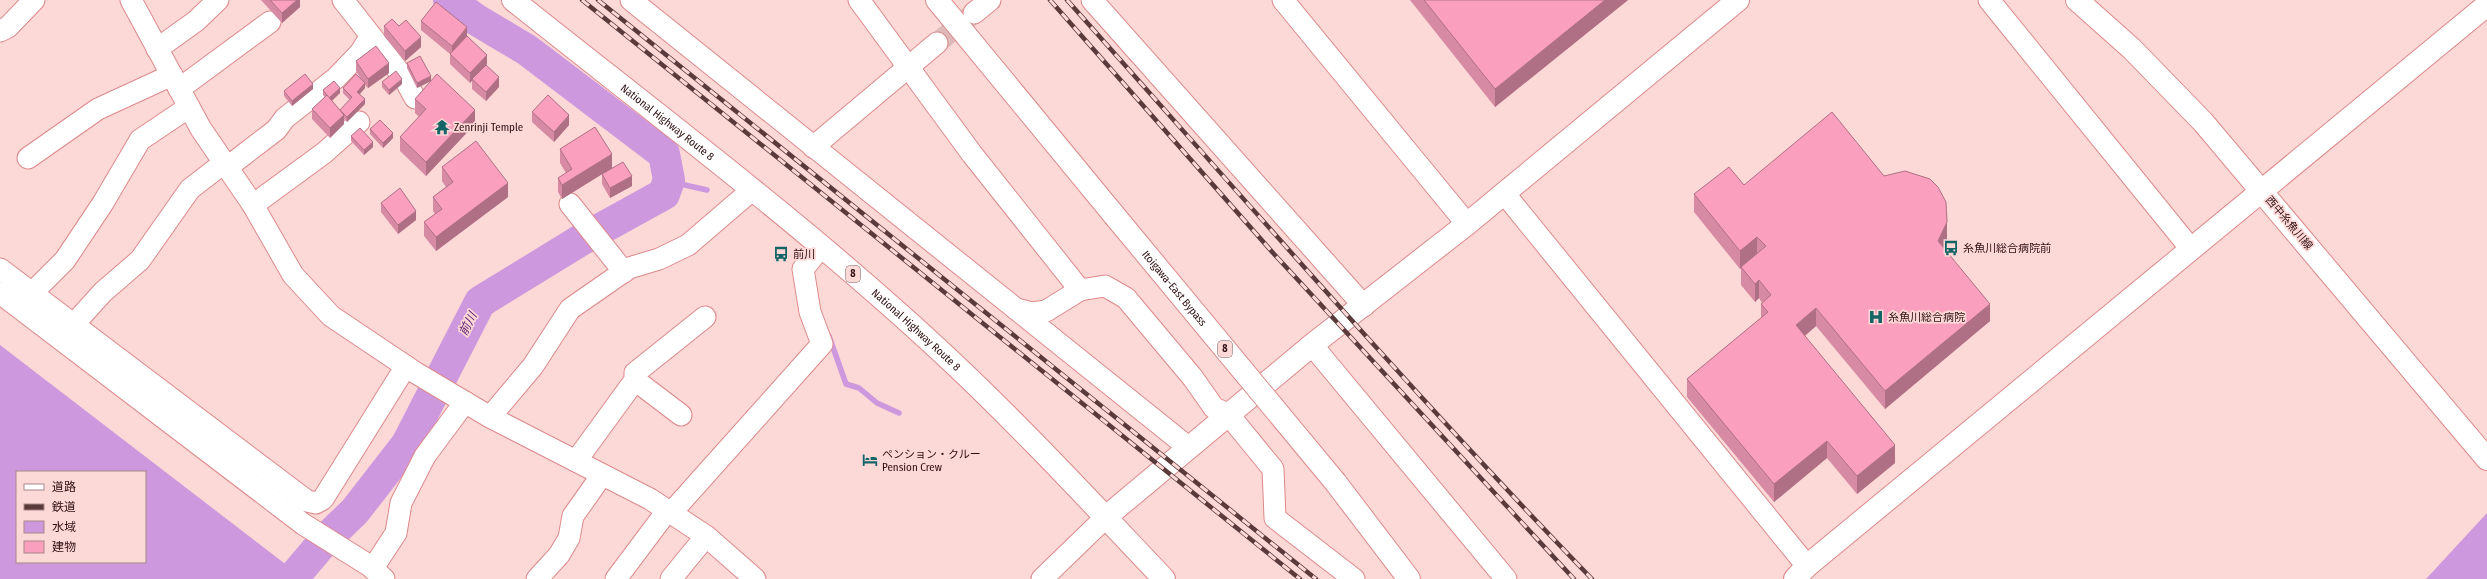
<svg xmlns="http://www.w3.org/2000/svg" width="2487" height="579" viewBox="0 0 2487 579" font-family="'Fira Sans Condensed','Noto Sans JP',sans-serif">
<style>
.water{fill:#cd98dd;fill-rule:evenodd}
.lines{fill:none;stroke-linecap:round;stroke-linejoin:round}
.stream{stroke:#cd98dd;stroke-width:5.5}
.river{stroke:#cd98dd;stroke-width:32}
.minor-tunnel{stroke:#ddbab9;stroke-width:21;stroke-dasharray:21 10;stroke-linecap:butt}
.minor-casing{stroke:#dd898b;stroke-width:23}
.tertiary-casing{stroke:#dd898b;stroke-width:24}
.secondary-casing{stroke:#dd898b;stroke-width:24}
.trunk-casing{stroke:#dd898b;stroke-width:24}
.minor{stroke:#fff;stroke-width:21}
.tertiary{stroke:#fff;stroke-width:22}
.secondary{stroke:#fff;stroke-width:22}
.trunk{stroke:#fff;stroke-width:22}
.rail-casing{stroke:#5a3a3b;stroke-width:4.5}
.rail{stroke:#fcd8d7;stroke-width:3;stroke-dasharray:9;stroke-linecap:butt}
.trunk-bridge-casing{stroke:#dd898b;stroke-width:24;stroke-linecap:butt}
.trunk-bridge{stroke:#fff;stroke-width:22}
.wall{fill:#d78aa3}
.shaded-wall{fill:#af7085}
.building{fill:#faa0be;stroke:#af7085}
.labels{text-anchor:middle;dominant-baseline:central;stroke-width:3.5;stroke-linejoin:round;paint-order:stroke}
.shield{fill:#fcd8d7;stroke:#6b4b4c;stroke-width:1}
.shield-label{font-size:10px;font-weight:bold;fill:#2d0e10}
.street-label{font-size:11px;fill:#2d0e10;stroke:#fcd8d7}
.poi-label{font-size:11px;fill:#2d0e10;stroke:#fcd8d7;text-anchor:start}
.water-label{font-size:12px;font-style:italic;fill:#602072;stroke:#fcd8d7}
</style>
<rect width="100%" height="100%" fill="#fcd8d7"/>
<g class="water">
<path d="M 0,345 L 297,573 L 304,579 L 0,579 ZM 17,472 L 145,472 L 145,562 L 17,562 Z"/>
<path d="M 2487,513 L 2487,579 L 2426,579 Z"/>
</g>
<g class="lines">
<g class="stream">
<path d="M 667,186 L 676,183 L 707,190"/>
<path d="M 829,336 L 846,384 L 859,388 L 877,403 L 899,413"/>
</g>
<path class="river" d="M 297,573 L 325,540 L 355,511 L 407,444 L 480,302 L 586,237 L 664,194 L 669,180 L 664,154 L 527,50 L 475,19 L 449,0"/>
<path class="minor-tunnel" d="M 937,43 L 973,14"/>
<g class="minor-casing">
<g id="minor">
<path d="M 131,0 L 201,129 L 253,205 L 293,275 L 331,316 L 416,373 L 490,417 L 650,499 L 706,536 L 755,579"/>
<path d="M 343,0 L 404,78 L 415,98"/>
<path d="M 631,0 L 1188,447"/>
<path d="M 859,0 L 972,154 L 1080,290"/>
<path d="M 1092,0 L 1364,306"/>
<path d="M 1283,0 L 1467,224"/>
<path d="M 1989,0 L 2191,249"/>
<path d="M 974,13 L 990,0"/>
<path d="M 0,31 L 8,27 L 34,0"/>
<path d="M 157,49 L 196,21 L 218,0"/>
<path d="M 179,89 L 270,22"/>
<path d="M 813,147 L 937,43"/>
<path d="M 28,158 L 98,109 L 172,75"/>
<path d="M 229,166 L 276,130 L 285,118 L 336,78 L 360,53 L 371,36"/>
<path d="M 1504,193 L 1807,566"/>
<path d="M 570,204 L 624,272"/>
<path d="M 253,205 L 324,153 L 359,122"/>
<path d="M 0,269 L 307,501 L 316,503 L 323,499 L 406,366"/>
<path d="M 0,293 L 303,524 L 370,566 L 384,579"/>
<path d="M 32,293 L 65,260 L 103,203 L 140,140 L 189,107"/>
<path d="M 1016,309 L 1032,313 L 1046,311 L 1080,290 L 1105,286 L 1126,298 L 1193,378 L 1214,408 L 1228,414 L 1273,469 L 1275,518 L 1354,579"/>
<path d="M 74,324 L 103,292 L 140,260 L 190,189 L 225,162"/>
<path d="M 1312,345 L 1506,579"/>
<path d="M 635,380 L 681,415"/>
<path d="M 490,417 L 533,366 L 570,309 L 629,268 L 659,259 L 688,245 L 752,190"/>
<path d="M 576,461 L 635,380 L 635,373 L 705,317"/>
<path d="M 671,513 L 822,344 L 810,312 L 803,269 L 821,247"/>
<path d="M 373,568 L 396,533 L 401,503 L 425,456 L 465,402"/>
<path d="M 537,579 L 559,555 L 569,538 L 573,516 L 602,475"/>
<path d="M 616,579 L 667,511"/>
<path d="M 671,579 L 706,536"/>
<path d="M 1042,579 L 1106,517"/>
</g>
</g>
<g class="tertiary-casing">
<g id="tertiary">
<path d="M 1106,517 L 1312,345 L 1467,224 L 1738,0"/>
<path d="M 1795,579 L 1807,566 L 2487,5"/>
</g>
</g>
<g class="secondary-casing">
<path id="secondary" d="M 2077,0 L 2132,49 L 2203,122 L 2487,459"/>
</g>
<g class="trunk-casing">
<g id="trunk">
<path id="s1" d="M 513,0 C 656,114 803,224 937,348 C 1016,421 1090,501 1164,579"/>
<path d="M 937,0 L 1114,215"/>
<path d="M 1336,483 L 1409,579"/>
</g>
</g>
<use href="#minor" class="minor"/>
<use href="#tertiary" class="tertiary"/>
<use href="#secondary" class="secondary"/>
<use href="#trunk" class="trunk"/>
<g class="rail-casing">
<g id="rail">
<path d="M 582,0 L 1300,579"/>
<path d="M 598,0 L 1316,579"/>
<path d="M 1050,0 L 1274,254 L 1574,579"/>
<path d="M 1067,0 C 1241,195 1410,391 1592,579"/>
</g>
</g>
<use href="#rail" class="rail"/>
<g class="trunk-bridge-casing">
<g id="trunk-bridge">
<path id="s2" d="M 1114,215 L 1336,483"/>
</g>
</g>
<use href="#trunk-bridge" class="trunk-bridge"/>
</g>
<g class="wall">
<path d="M 261,0 L 300,0 L 300,7 L 282,23 Z"/>
<path d="M 1410,0 L 1628,0 L 1495,107 Z"/>
<path d="M 421,21 L 467,36 L 487,64 L 486,65 L 499,87 L 486,101 L 472,89 L 472,80 L 470,83 L 450,64 L 450,54 L 421,30 Z"/>
<path d="M 384,26 L 399,26 L 421,47 L 405,61 L 384,36 Z"/>
<path d="M 356,61 L 389,73 L 368,88 L 365,85 L 365,88 L 360,94 L 365,104 L 347,122 L 344,119 L 344,124 L 330,138 L 312,119 L 312,109 L 325,97 L 323,95 L 323,90 L 340,93 L 332,101 L 340,110 L 350,100 L 343,93 L 343,88 L 361,79 L 356,71 Z"/>
<path d="M 407,63 L 431,81 L 417,88 L 407,68 Z"/>
<path d="M 382,82 L 402,84 L 389,95 L 382,87 Z"/>
<path d="M 313,89 L 292,106 L 284,96 L 284,91 Z"/>
<path d="M 415,99 L 475,124 L 426,176 L 400,151 L 400,137 L 419,117 L 415,113 Z"/>
<path d="M 532,112 L 569,125 L 554,142 L 532,122 Z"/>
<path d="M 370,129 L 393,138 L 383,148 L 370,134 Z"/>
<path d="M 351,136 L 373,147 L 364,155 L 351,141 Z"/>
<path d="M 560,149 L 612,168 L 632,186 L 610,198 L 602,184 L 602,174 L 562,199 L 558,192 L 558,178 L 566,173 L 560,163 Z"/>
<path d="M 442,167 L 508,197 L 436,251 L 424,236 L 424,222 L 435,214 L 433,211 L 433,197 L 446,187 L 442,181 Z"/>
<path d="M 1884,176 L 1947,240 L 1943,247 L 1990,321 L 1885,409 L 1816,326 L 1805,336 L 1895,463 L 1857,494 L 1827,458 L 1774,502 L 1687,397 L 1687,379 L 1761,318 L 1761,304 L 1762,303 L 1759,298 L 1755,302 L 1741,285 L 1741,268 L 1740,269 L 1694,212 L 1694,194 L 1744,185 Z"/>
<path d="M 381,203 L 416,220 L 398,234 L 381,212 Z"/>
</g>
<g class="shaded-wall">
<path d="M 297,0 L 300,0 L 300,7 L 282,23 L 282,13 Z"/>
<path d="M 1605,0 L 1628,0 L 1495,107 L 1495,89 Z"/>
<path d="M 467,27 L 467,37 L 452,56 L 452,46 Z"/>
<path d="M 421,37 L 421,47 L 405,61 L 405,51 Z"/>
<path d="M 487,55 L 487,64 L 470,83 L 470,73 Z"/>
<path d="M 389,63 L 389,73 L 368,88 L 368,79 Z"/>
<path d="M 431,76 L 431,81 L 417,88 L 417,83 Z"/>
<path d="M 499,77 L 499,87 L 486,101 L 486,92 Z"/>
<path d="M 402,79 L 402,84 L 389,95 L 389,90 Z"/>
<path d="M 365,83 L 365,88 L 357,97 L 357,92 Z"/>
<path d="M 313,84 L 313,89 L 292,106 L 292,101 Z"/>
<path d="M 340,88 L 340,93 L 329,103 L 329,98 Z"/>
<path d="M 365,99 L 365,104 L 347,122 L 347,117 Z"/>
<path d="M 475,110 L 475,124 L 426,176 L 426,162 Z"/>
<path d="M 344,115 L 344,124 L 330,138 L 330,128 Z"/>
<path d="M 569,115 L 569,125 L 554,142 L 554,132 Z"/>
<path d="M 393,133 L 393,138 L 383,148 L 383,143 Z"/>
<path d="M 373,142 L 373,147 L 364,155 L 364,150 Z"/>
<path d="M 612,154 L 612,168 L 562,199 L 562,185 Z"/>
<path d="M 632,176 L 632,186 L 610,198 L 610,188 Z"/>
<path d="M 508,183 L 508,197 L 436,251 L 436,237 Z"/>
<path d="M 416,211 L 416,220 L 398,234 L 398,225 Z"/>
<path d="M 1947,222 L 1947,240 L 1938,259 L 1938,241 Z"/>
<path d="M 1757,237 L 1757,255 L 1740,269 L 1740,251 Z"/>
<path d="M 1759,280 L 1759,298 L 1755,302 L 1755,284 Z"/>
<path d="M 1990,304 L 1990,321 L 1885,409 L 1885,391 Z"/>
<path d="M 1816,308 L 1816,326 L 1796,343 L 1796,325 Z"/>
<path d="M 1827,441 L 1827,458 L 1774,502 L 1774,484 Z"/>
<path d="M 1895,445 L 1895,463 L 1857,494 L 1857,476 Z"/>
</g>
<g class="building">
<path d="M 270,0 L 297,0 L 282,13 Z"/>
<path d="M 1424,0 L 1605,0 L 1495,89 Z"/>
<path d="M 436,2 L 467,27 L 452,46 L 421,21 Z"/>
<path d="M 392,19 L 399,26 L 406,20 L 421,37 L 405,51 L 384,26 Z"/>
<path d="M 467,36 L 487,55 L 470,73 L 450,54 Z"/>
<path d="M 376,46 L 389,63 L 368,79 L 356,61 Z"/>
<path d="M 420,56 L 431,76 L 417,83 L 407,63 Z"/>
<path d="M 486,65 L 499,77 L 486,92 L 472,79 Z"/>
<path d="M 396,71 L 402,79 L 389,90 L 382,82 Z"/>
<path d="M 305,74 L 313,84 L 292,101 L 284,91 Z"/>
<path d="M 356,74 L 365,83 L 357,92 L 365,99 L 347,117 L 340,110 L 352,97 L 343,88 Z"/>
<path d="M 437,74 L 475,110 L 426,162 L 400,137 L 426,109 L 415,99 Z"/>
<path d="M 334,81 L 340,88 L 329,98 L 323,90 Z"/>
<path d="M 327,95 L 344,115 L 330,128 L 312,109 Z"/>
<path d="M 548,95 L 569,115 L 554,132 L 532,112 Z"/>
<path d="M 1832,112 L 1884,176 L 1905,171 L 1930,179 L 1938,187 L 1946,202 L 1947,222 L 1938,241 L 1990,304 L 1885,391 L 1816,308 L 1796,325 L 1895,445 L 1857,476 L 1827,441 L 1774,484 L 1687,379 L 1768,312 L 1761,304 L 1771,295 L 1759,280 L 1755,284 L 1741,267 L 1766,246 L 1757,237 L 1740,251 L 1694,194 L 1729,167 L 1744,185 Z"/>
<path d="M 380,120 L 393,133 L 383,143 L 370,129 Z"/>
<path d="M 595,127 L 612,154 L 562,185 L 558,178 L 572,169 L 560,149 Z"/>
<path d="M 360,128 L 373,142 L 364,150 L 351,136 Z"/>
<path d="M 476,141 L 508,183 L 436,237 L 424,222 L 442,209 L 433,197 L 453,182 L 442,167 Z"/>
<path d="M 623,162 L 632,176 L 610,188 L 602,174 Z"/>
<path d="M 400,188 L 416,211 L 398,225 L 381,203 Z"/>
</g>
<defs>
<g id="temple-bare" transform="scale(1.2)"><path d="M0-6L5-2H3V0L6.5 2.5H4V6H1.5V3h-3V6H-4V2.5H-6.5L-3 0V-2H-5Z" fill="#156567" stroke="#fcd8d7" stroke-width="2.5" paint-order="stroke"/></g>
<g id="bus-bare" transform="scale(1.2)"><path d="M-5-6H5V4H4V6H2V4H-2V6H-4V4H-5ZM-3.5-4V0h7V-4ZM-3.5 1.2v1.5H-2V1.2ZM2 1.2v1.5H3.5V1.2Z" fill="#156567" stroke="#fcd8d7" stroke-width="2.5" paint-order="stroke"/></g>
<g id="hospital-bare" transform="scale(1.2)"><path d="M-5-5h3v3.5h4V-5h3V5h-3V1.5h-4V5h-3Z" fill="#156567" stroke="#fcd8d7" stroke-width="2.5" paint-order="stroke"/></g>
<g id="hotel-bare" transform="scale(1.2)"><path d="M-6-4.5h1.5V1H6V5H4.5V3h-9V5H-6ZM-4 0a1.8 1.8 0 1 1 3.6 0ZM.5 0V-2.5h3Q6-2.5 6 0Z" fill="#156567" stroke="#fcd8d7" stroke-width="2.5" paint-order="stroke"/></g>
</defs>
<g fill-rule="evenodd">
<use href="#temple-bare" x="442" y="127"/>
<use href="#bus-bare" x="1951" y="248"/>
<use href="#bus-bare" x="781" y="254"/>
<use href="#hospital-bare" x="1876" y="317"/>
<use href="#hotel-bare" x="870" y="460"/>
</g>
<g class="labels">
<g class="shield">
<rect x="846" y="266" width="14" height="16" rx="3"/>
<rect x="1218" y="341" width="14" height="16" rx="3"/>
</g>
<g class="shield-label">
<text x="853" y="274">8</text>
<text x="1225" y="349">8</text>
</g>
<g class="street-label">
<text stroke="none"><textPath href="#s1" startOffset="197">National Highway Route 8</textPath></text>
<text transform="translate(2289 223) rotate(50)">西中糸魚川線</text>
<text stroke="none"><textPath href="#s2" startOffset="95">Itoigawa-East Bypass</textPath></text>
<text stroke="none"><textPath href="#s1" startOffset="521">National Highway Route 8</textPath></text>
</g>
<g class="poi-label">
<text x="454" y="127">Zenrinji Temple</text>
<text x="1963" y="248">糸魚川総合病院前</text>
<text x="793" y="254">前川</text>
<text x="1888" y="317">糸魚川総合病院</text>
<text x="882" y="454">ペンション・クルー<tspan x="882" dy="13">Pension Crew</tspan></text>
</g>
<g class="water-label">
<text transform="translate(468 324) rotate(-63)">前川</text>
</g>
</g>
<rect x="16" y="471" width="130" height="92" fill="#fcd8d7" stroke="#a98787"/>
<rect x="24" y="484" width="20" height="6" fill="#ffffff" stroke="#a98787"/>
<text x="52" y="491" font-size="12" fill="#2d0e10">道路</text>
<rect x="24" y="504" width="20" height="6" fill="#5a3a3b" stroke="#a98787"/>
<text x="52" y="511" font-size="12" fill="#2d0e10">鉄道</text>
<rect x="24" y="521" width="20" height="12" fill="#cd98dd" stroke="#a98787"/>
<text x="52" y="531" font-size="12" fill="#2d0e10">水域</text>
<rect x="24" y="541" width="20" height="12" fill="#faa0be" stroke="#a98787"/>
<text x="52" y="551" font-size="12" fill="#2d0e10">建物</text>
</svg>
